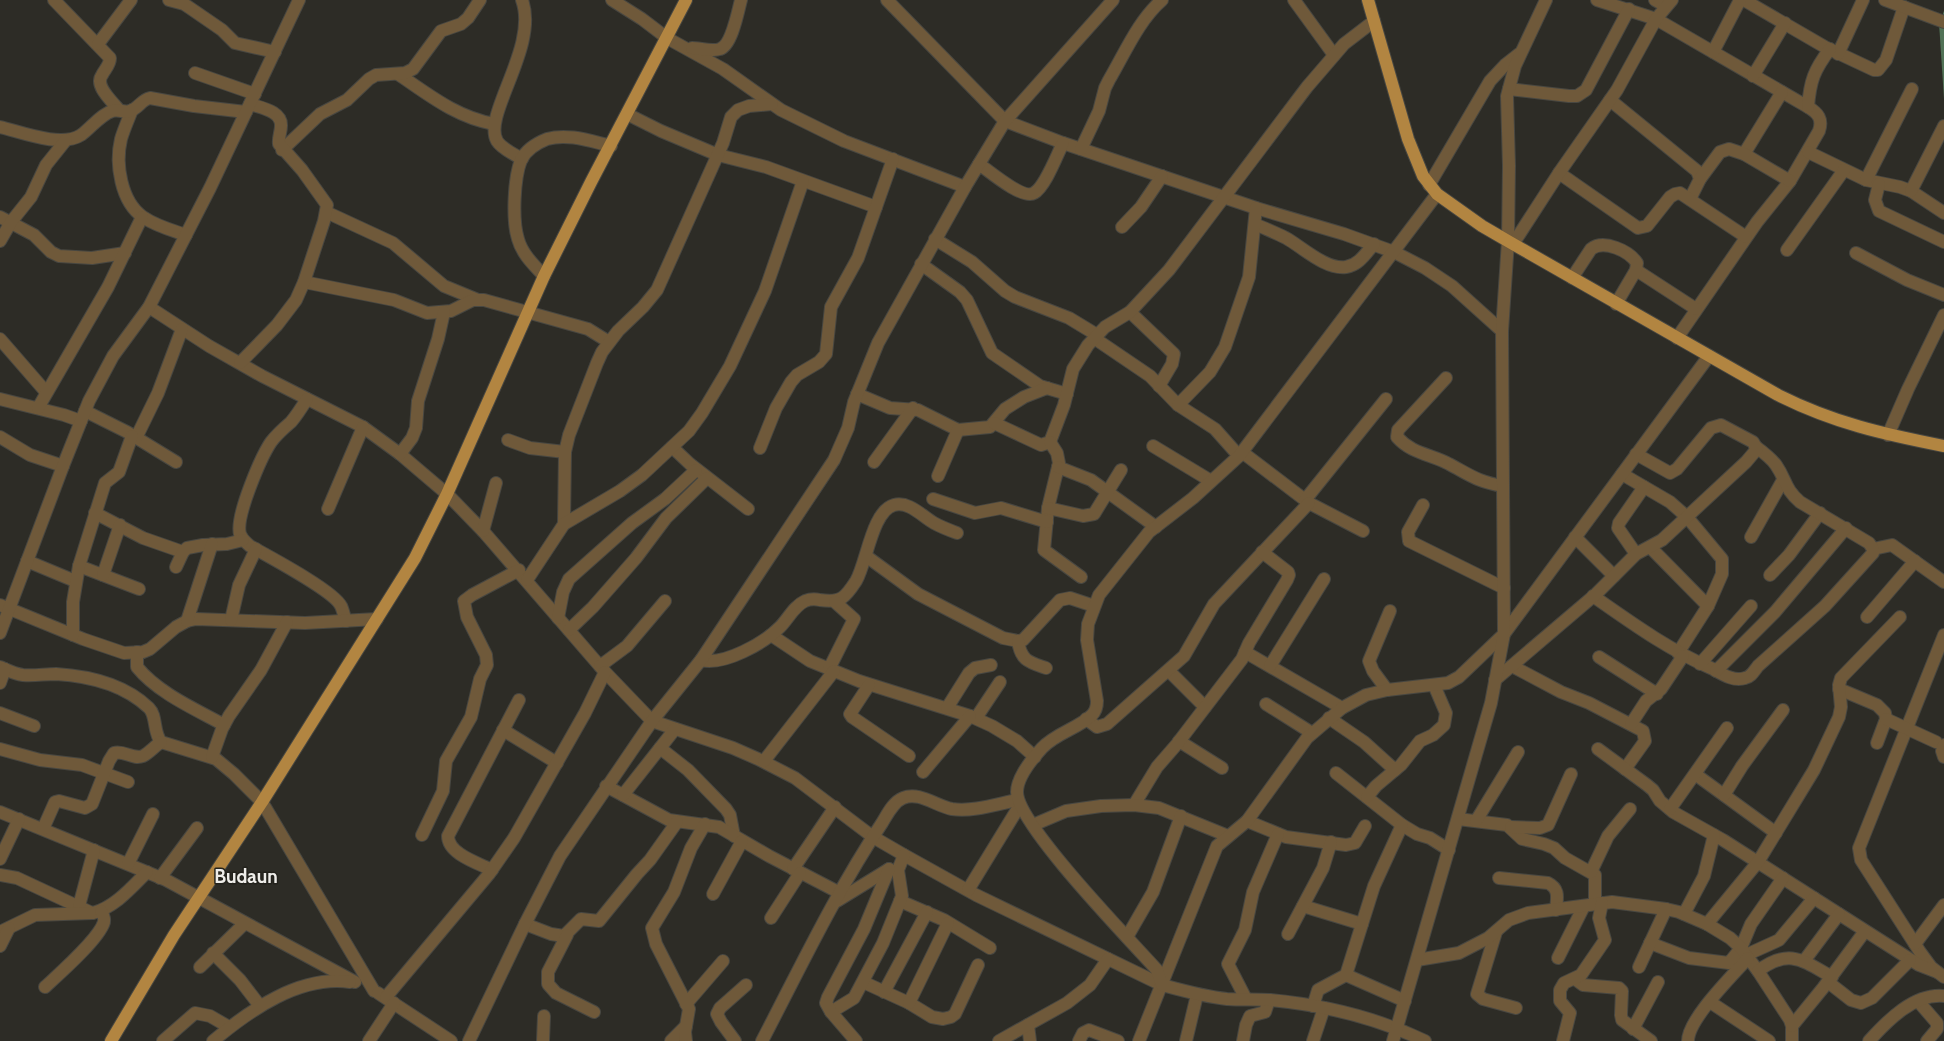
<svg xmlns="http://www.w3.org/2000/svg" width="1944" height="1041" viewBox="0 0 1944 1041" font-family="Cabin,sans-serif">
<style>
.water{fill:#517256}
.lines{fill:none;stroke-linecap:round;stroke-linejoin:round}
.minor-casing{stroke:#484741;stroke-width:14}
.tertiary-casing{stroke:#484741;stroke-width:14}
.primary-casing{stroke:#484741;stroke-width:14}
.minor{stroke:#6f593a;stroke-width:12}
.tertiary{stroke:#6f593a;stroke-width:12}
.primary{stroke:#b28541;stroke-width:12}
.labels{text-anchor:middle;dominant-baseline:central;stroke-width:3;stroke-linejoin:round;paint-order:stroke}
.town-label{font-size:19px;font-weight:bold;fill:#eeede9;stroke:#23221c}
</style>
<rect width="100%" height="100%" fill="#2d2c26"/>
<path class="water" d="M 1944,11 L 1944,99 L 1939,23 Z"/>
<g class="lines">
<g class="minor-casing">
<g id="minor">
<path d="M 54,0 L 110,58 C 110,65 105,69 102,75 C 94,86 112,101 119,110"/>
<path d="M 169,0 L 184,4 L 190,8 L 222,30 L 235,43 L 275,52"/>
<path d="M 612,0 L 642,19 L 667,38 L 723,69 L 781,110 L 844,141 L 965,187"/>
<path d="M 887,0 L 1005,121 L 1063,143 L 1256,208 L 1344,234 L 1394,252 L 1425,268 L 1452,286 L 1502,331"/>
<path d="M 1294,0 L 1334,55"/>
<path d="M 1597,0 L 1656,19 L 1808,107 C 1818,113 1823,119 1819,131 L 1790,181 L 1757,222 L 1677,338"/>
<path d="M 1655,0 L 1666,6"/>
<path d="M 1744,0 L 1825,47 L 1874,70 L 1878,70 L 1886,60 L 1904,7"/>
<path d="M 1885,0 L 1944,22"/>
<path d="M 98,44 L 131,0"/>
<path d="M 692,48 C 700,48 712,52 720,49 C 732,45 738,11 741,0"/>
<path d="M 1713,52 L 1740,0"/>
<path d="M 1838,54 L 1863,0"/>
<path d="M 195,73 L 255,94"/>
<path d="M 398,74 C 429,95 456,117 494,124"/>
<path d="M 1753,76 L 1785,23"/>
<path d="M 1509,89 L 1569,96 L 1577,96 L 1586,90 L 1629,9"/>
<path d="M 1610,100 L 1697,171 L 1700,179 L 1690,199"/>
<path d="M 1808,107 C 1810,81 1814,70 1830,49"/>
<path d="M 132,110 C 128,120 124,129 121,139 C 115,164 121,202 143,217 C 156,226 171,230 186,235"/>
<path d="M 627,114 L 661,131 L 718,155 L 766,167 L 876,207"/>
<path d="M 0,127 C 21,132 61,148 81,135 C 91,128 100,115 112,111 C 119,109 124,113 130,111 C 139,108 141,100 150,98 L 194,106 L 246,112"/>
<path d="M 1081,149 L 1099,111 L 1105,88 L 1109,80 C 1125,53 1138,21 1162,0"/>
<path d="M 282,150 L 320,114 L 347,100 L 369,79 L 376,75 L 405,73 L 413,69 L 441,31 L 461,24 L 468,18 L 480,0"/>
<path d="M 1808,152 L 1866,180 L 1900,187 L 1911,191 L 1944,213"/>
<path d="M 1744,154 L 1782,92"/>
<path d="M 522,159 C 514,154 502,149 497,141 C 482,115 539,47 522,0"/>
<path d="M 979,164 C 989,171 1023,200 1034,193 C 1045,187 1057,155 1063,143"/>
<path d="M 1559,173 L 1638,228 L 1647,226 L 1670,197 L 1675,194 L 1680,193 L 1746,237"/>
<path d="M 1700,179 L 1720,152 L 1729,149 L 1744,154 L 1790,181"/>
<path d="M 1866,180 L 1912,89"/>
<path d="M 1879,184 L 1875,200 L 1879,211 L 1944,242"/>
<path d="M 1429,185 L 1490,81 L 1505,65 L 1519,54"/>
<path d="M 1911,191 L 1944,126"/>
<path d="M 326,212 L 393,243 L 444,286 L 478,300"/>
<path d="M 0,217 L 34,235 L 51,252 L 59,256 L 92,258 L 125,253"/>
<path d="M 1255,224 C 1266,229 1276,233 1286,238 C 1302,247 1326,270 1346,267 C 1359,265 1366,253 1374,244"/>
<path d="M 1122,227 L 1141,207 L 1162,176"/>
<path d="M 935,239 L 972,262 L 1005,291 L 1015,297 L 1069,318 L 1097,335"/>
<path d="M 0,241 L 11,222 L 31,197 L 46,165 L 66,140"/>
<path d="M 1508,241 L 1509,166 L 1507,96 L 1515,66 L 1546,0"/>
<path d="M 1513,244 L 1559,173 L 1617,90 L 1656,19 L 1672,0"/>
<path d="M 1787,250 L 1844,170"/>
<path d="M 1856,253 L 1907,280 L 1944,295"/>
<path d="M 921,264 L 960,292 L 967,300 L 992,353 L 1040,386 L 1067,394"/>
<path d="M 1636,270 L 1696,309"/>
<path d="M 544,276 C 534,265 522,254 518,239 C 512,220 514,178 521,160 C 526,150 537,143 547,139 C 568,133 590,141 611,146"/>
<path d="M 1572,278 L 1591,249 C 1604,239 1629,251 1637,263 L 1636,270 L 1616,304"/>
<path d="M 304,282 L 394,300 L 427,313 L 451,311 L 473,300 L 484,300 L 588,329 L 609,342"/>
<path d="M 149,307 L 209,346 L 262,376 L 363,427 L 400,454 L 447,494 L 483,531 L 605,672 L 652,721 L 733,748 L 758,759 L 795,778 L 873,837 L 904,855 L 976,895 L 1162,985"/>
<path d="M 1130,312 L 1174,354 L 1172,364 L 1159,386"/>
<path d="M 1094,338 L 1150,376 L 1178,405 L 1215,429 L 1239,456"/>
<path d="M 0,339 L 46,392"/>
<path d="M 240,363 L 277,325 L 296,300 L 304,282 L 324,221 L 327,205 L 302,170 L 279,144 C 278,138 281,132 281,126 C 282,111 261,108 250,104"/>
<path d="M 1446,378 L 1398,430 L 1397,437 C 1412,454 1431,454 1449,464 C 1470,475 1478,482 1503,486"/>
<path d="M 857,394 L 890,408 L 918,410 L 958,430 L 990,427 L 1005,409 L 1024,397 L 1047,388"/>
<path d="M 0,399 L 64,415 L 81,421"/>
<path d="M 307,399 C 302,407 297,415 291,422 C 284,428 277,434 271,442 C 261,457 235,517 240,534 C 242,540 246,542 250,546 C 268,556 334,591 341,606 C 343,610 344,616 346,621"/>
<path d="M 1178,405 L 1210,372 L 1225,347 L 1249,277 L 1256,208"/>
<path d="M 38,408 L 108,287 L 142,217"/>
<path d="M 85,411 L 127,432 L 176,462"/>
<path d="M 994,423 L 1041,445 L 1050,442 L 1064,405 L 1073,369 L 1088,345 L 1105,327 L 1130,312 L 1169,270 L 1307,87 L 1344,44 L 1374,21"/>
<path d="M 1888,435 L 1908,389 L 1944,315"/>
<path d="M 0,437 L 30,455 L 63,466"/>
<path d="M 136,438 L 158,393 L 182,329"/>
<path d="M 508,440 L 530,448 L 565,452"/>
<path d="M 1050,442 L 1057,453 L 1059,463 L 1048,508 L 1044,550 L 1081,577"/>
<path d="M 1153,446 L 1211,481"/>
<path d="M 672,447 L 690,464 L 748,509"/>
<path d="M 760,448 L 776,408 L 791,382 L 797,375 L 819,362 L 826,354 L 831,307 L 858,258 L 893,159"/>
<path d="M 1242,452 L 1309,503 L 1363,531"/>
<path d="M 400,454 L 412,438 L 416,428 L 418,401 L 438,339 L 444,312"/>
<path d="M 874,462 L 913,408"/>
<path d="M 1058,467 L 1091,480 L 1156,527"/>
<path d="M 1622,474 L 1670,502 L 1687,517 L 1722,559 L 1722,574 L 1708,606 L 1678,653"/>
<path d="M 938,476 L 958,430"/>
<path d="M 933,499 L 975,513 L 1001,508 L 1047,522"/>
<path d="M 1305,500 L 1386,399"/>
<path d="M 1423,505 L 1408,532 L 1409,541 L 1504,588"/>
<path d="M 1048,508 L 1083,516 L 1094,514 L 1121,470"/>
<path d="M 328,509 L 363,427"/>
<path d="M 95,513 L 143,538 L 183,552"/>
<path d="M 564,524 L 565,452 L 569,435 L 597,363 L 602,352 L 618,331 L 643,307 L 657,290 L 723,143 L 731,117 L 738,110 L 749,106 L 772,104"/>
<path d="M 483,531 L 496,483"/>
<path d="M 1575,537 L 1614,576"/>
<path d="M 1751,537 L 1783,480"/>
<path d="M 1650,547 L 1708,606"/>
<path d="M 1873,549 L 1892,545 L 1944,582"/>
<path d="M 1636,554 L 1618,528 L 1619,523 L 1644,487"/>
<path d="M 866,556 L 918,594 L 1003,638 L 1018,641 L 1023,640 L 1060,600 L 1070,598 L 1094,606"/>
<path d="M 27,561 L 75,581"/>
<path d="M 79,566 L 139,589"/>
<path d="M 176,567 L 183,552 L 187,548 L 203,545 L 227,544 L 243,540"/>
<path d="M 103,575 L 120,525"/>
<path d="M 1770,575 L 1789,555 L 1820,513"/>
<path d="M 527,580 L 564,524 L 620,491 L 642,475 L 689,431 L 702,413 L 730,366 L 765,291 L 803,181"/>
<path d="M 1593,596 C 1633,624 1669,650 1713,669 C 1722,674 1734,682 1745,678 C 1751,677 1754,671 1758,666 L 1825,606 L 1873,553 L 1873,549 L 1869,543 L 1800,502 C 1784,488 1787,481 1776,465 C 1771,458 1763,452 1755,446"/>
<path d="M 0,605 L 83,639 L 124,653 L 143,652 L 150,649 L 176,627 L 187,621 L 196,619 L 305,623 L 377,619"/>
<path d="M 1867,617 L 1915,561"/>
<path d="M 558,618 L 563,592 L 569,579 L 632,523 L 665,499 L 696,470"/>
<path d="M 231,620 L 239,585 L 256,549"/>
<path d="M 187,621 L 212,544"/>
<path d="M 569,630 L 593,607 L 636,558 L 666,518 L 707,478"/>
<path d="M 0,633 L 63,466 L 89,401 L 113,356 L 149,307 L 210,188 L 299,0"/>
<path d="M 73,635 L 73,602 L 79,566 L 105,483 L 119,472 L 132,436"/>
<path d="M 771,635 L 810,661 L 859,681 L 970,716 L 992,726 L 1017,741 L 1035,757"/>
<path d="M 1944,635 L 1859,848 L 1861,860 L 1920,952 L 1931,967 L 1944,977"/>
<path d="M 1018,641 C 1021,661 1029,662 1046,668"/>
<path d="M 137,652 L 137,667 C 158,693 195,709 224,725"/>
<path d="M 1245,652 L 1342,708"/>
<path d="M 1599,657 L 1657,694"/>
<path d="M 701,660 C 724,666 764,643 780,627 C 788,619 794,606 805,601 C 810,599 815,599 820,600 C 841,603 845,598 856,581 C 867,562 872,511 894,505 C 909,501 922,516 934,523 C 941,527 949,530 957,533"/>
<path d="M 1700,664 L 1751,606"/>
<path d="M 600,666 L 627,646 L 665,601"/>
<path d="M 1270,666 L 1324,579"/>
<path d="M 1512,666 L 1561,692 L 1589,703 L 1643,731 L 1645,741 L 1625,769"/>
<path d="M 0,667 C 7,670 15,674 23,675 C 34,676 45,674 56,674 C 89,676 125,685 149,708 C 157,716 153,732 161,742 L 216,759 L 234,774 L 262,802 L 374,991"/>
<path d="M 829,669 L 854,619 L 835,602"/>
<path d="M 1169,671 L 1205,707"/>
<path d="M 1716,671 L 1775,612 L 1846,528"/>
<path d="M 1495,680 L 1596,594 L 1636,554 L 1662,540 L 1746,462 L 1757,449 L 1753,442 L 1721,425 L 1711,428 L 1677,469 L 1670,473 L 1636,454"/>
<path d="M 0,683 L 5,669"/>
<path d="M 869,685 L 850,714 L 852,717 L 909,756"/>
<path d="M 1839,689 L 1877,705 L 1885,713 L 1886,719 L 1877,743"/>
<path d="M 1387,690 L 1373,671 L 1369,661 L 1390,611"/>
<path d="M 1266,704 L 1312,733"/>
<path d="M 947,708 L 969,673 L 975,668 L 991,665"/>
<path d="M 0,713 L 34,726"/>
<path d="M 976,718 L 1000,682"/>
<path d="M 1329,718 L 1364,742 L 1395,770"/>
<path d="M 1086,719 L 1097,727 L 1107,724 L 1184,656 L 1214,604 L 1309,503"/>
<path d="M 1886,719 L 1936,742"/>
<path d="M 1631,724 L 1646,701 L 1661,689 L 1683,656"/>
<path d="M 503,730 L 557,763"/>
<path d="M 1179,741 L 1222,768"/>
<path d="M 1944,745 L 1942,751 L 1944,757"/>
<path d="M 660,748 L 688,770 L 726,809 L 730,815 L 734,836"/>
<path d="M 0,749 L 40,760 L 82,765 L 128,782"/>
<path d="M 1598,749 L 1647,785 L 1653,790 L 1660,801 L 1673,812 L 1723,840 L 1919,965 L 1937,972"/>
<path d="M 212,757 L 222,729 L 229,716 L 261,670 L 287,622"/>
<path d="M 764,761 L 834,671"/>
<path d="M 923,772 L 970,716"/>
<path d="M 1336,773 L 1402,825 L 1417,834 L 1430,838 L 1449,850"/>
<path d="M 1695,774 L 1776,833"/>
<path d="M 606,786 L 669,820 L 719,827 L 769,856 L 840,893"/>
<path d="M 623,795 L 675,729"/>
<path d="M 1724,795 L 1742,766 L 1783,710"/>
<path d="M 1367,797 L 1376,786 L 1401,765 L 1420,741 L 1433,735 L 1444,725 L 1446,713 L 1434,685"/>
<path d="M 1134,805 L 1157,767 L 1177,744 L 1242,659 L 1249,643 L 1287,580 L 1289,575 L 1288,572 L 1262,552"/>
<path d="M 1670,809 L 1727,728"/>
<path d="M 0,812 L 166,880 L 355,982"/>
<path d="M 1458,819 L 1507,825 L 1522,839 L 1544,844 L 1554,848 L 1565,858 L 1595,875 L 1595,904"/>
<path d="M 1247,821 L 1286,837 L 1346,845 L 1355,843 L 1365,826"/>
<path d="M 1476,821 L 1518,752"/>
<path d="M 1033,825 L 1066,811 L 1101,806 L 1134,805 L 1159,808 L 1228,836"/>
<path d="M 1511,827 L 1540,828 L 1548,825 L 1571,774"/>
<path d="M 43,829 L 55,802 L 59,801 L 85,808 L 92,804 L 109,761 L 114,753 C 124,750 133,760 143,756 C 149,753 155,746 161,742"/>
<path d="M 422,835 L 443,791 L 446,761 L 471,717 L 480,679 L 487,665 L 486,655 L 467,617 L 464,601 L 472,595 L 519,570"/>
<path d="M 0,859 L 19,819"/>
<path d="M 128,864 L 153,814"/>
<path d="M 793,869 L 835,807"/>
<path d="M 492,870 C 478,863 448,854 448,836 L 519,700"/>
<path d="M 1591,872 L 1608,836 L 1630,809"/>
<path d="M 0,875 L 17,878 L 92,913"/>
<path d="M 160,878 L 197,828"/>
<path d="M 1499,878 L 1548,883 C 1560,889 1557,898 1556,910"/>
<path d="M 968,890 L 1020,805"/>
<path d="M 713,894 L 742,841"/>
<path d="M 837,901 L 889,869"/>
<path d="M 900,901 L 944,920 L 990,948"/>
<path d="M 79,906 L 94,850"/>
<path d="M 1303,906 L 1362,924"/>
<path d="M 1684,914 L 1704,876 L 1714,835"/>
<path d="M 771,918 L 800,873"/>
<path d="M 525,924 L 551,934 L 564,936 L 581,919 L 599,921 L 637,874 L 650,860 L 677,822"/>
<path d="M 1707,924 L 1758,862 L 1814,770 L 1839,717 L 1841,707 L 1839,685 L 1841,678 L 1900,617"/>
<path d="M 0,932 L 35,915 L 93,913 C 115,907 131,888 147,872"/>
<path d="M 1496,932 L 1477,994 L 1483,999 L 1516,1008"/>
<path d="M 1288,934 L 1323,868 L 1331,842"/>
<path d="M 567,935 L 548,972 L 548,984 L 556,993 L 594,1012"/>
<path d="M 1127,937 L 1153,892 L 1181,816"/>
<path d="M 1650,943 L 1689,958 L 1729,963 L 1741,948 L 1751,924 L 1783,878"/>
<path d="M 1915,944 L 1944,905"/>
<path d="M 0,946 L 9,928"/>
<path d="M 213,953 L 240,980 L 260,1006"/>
<path d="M 1746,955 L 1779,940 L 1814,898"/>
<path d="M 1558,958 L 1584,906"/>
<path d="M 1417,960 L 1459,953 L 1488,938 L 1509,920 L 1528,913 L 1612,902 L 1666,909 L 1679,912 L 1707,924 L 1730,938 L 1741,948 L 1758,971 L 1790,1020 L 1792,1026 L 1792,1041"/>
<path d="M 1804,961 L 1839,914"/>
<path d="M 200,967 L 245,923"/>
<path d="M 1639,967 L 1666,909"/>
<path d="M 1758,971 C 1789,948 1802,960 1832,977"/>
<path d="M 1346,975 L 1405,1001"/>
<path d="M 1575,979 L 1583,985 L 1619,988 L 1622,991 L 1621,1015 L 1622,1020 L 1651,1041"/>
<path d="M 863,982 L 909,1003 L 932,1017 L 943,1019 L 951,1017 L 955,1014 L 978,965"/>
<path d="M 1828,982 L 1851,1000 L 1861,1003 L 1872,998 L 1910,960"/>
<path d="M 45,987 C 59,974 99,939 104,922 C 105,918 103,915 101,911"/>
<path d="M 884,992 L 927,912"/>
<path d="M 378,993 L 451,1041"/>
<path d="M 386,997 L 489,874 L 514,838 L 585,713 L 605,672"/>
<path d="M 1246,999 L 1228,964 L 1245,930 L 1253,892 L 1278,834"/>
<path d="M 1918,1001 L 1937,1023 L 1937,1029 L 1927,1041"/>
<path d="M 1710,1002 L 1769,1041"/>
<path d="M 909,1003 L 948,923"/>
<path d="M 686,1004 L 723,961"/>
<path d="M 1313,1006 L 1318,990 L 1346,975 L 1374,886 L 1402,825"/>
<path d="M 831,1012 L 854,998 L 883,943 L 902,896 L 898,870 L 904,855"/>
<path d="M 1028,1025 L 1030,1041"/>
<path d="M 1792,1026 L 1823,988 L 1865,931"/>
<path d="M 1633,1029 L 1658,982"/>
<path d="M 163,1041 L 195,1013 L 210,1016 L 229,1027"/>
<path d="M 213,1041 C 250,1010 300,975 350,982"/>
<path d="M 369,1041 L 394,1003"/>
<path d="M 543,1041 L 544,1016"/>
<path d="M 671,1041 L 686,1026"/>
<path d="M 686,1041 L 685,1032 L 689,1009 L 656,944 L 652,928 L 674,892 L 691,848 L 705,824"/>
<path d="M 735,1041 L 721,1022 L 717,1014 L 720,1008 L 746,985"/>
<path d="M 762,1041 C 800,968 836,892 882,823 C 887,815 893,802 903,798 C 919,791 936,806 952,809 C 973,812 997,804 1018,800"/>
<path d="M 856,1041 L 831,1012 L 826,1003 L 828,997 L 864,929 L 889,869"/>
<path d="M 999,1041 L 1067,1003 L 1090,985 L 1108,959"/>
<path d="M 1079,1041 L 1083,1033 L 1089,1030 L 1118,1041"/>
<path d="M 1139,1041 L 1217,846 L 1247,821 L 1307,738 L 1342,708 L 1366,695 L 1387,690 L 1448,683 L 1459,677 L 1504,634 L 1709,356"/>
<path d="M 1186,1041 L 1197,995"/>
<path d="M 1243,1041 L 1246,1025 L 1250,1016 L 1265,1012 L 1269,1000"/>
<path d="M 1313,1041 L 1324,1008"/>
<path d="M 1425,1041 C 1377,1018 1324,1005 1270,1000 C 1256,999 1242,1000 1227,999 C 1205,997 1184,991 1162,985 L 1157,970 C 1131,941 1017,824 1017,792 C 1017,777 1032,759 1042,748 C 1056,733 1079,728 1092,715 C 1096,711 1097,706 1097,701 L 1087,640 L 1088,624 L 1099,595 L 1149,532 L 1193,498 L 1239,456 L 1437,194"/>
<path d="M 1563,1041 L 1570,1013 L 1560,1001 L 1560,990 L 1564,983 L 1581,975 L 1605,940 L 1599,918 L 1602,903"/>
<path d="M 1688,1041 C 1688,1019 1733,975 1748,958"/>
<path d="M 1869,1041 C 1887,1021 1914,993 1944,996"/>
</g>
</g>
<g class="tertiary-casing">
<g id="tertiary">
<path d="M 469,1041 L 525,924 L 560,856 L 652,721 L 701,660 L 834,460 L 848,428 L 854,402 L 878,343 L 965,187 L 1005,121 L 1113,0"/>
<path d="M 1393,1041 L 1491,703 L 1504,634 L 1502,331 L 1508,241"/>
</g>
</g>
<g class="primary-casing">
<g id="primary">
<path d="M 1368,0 L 1408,139 L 1423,176 L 1437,194 L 1482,226 L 1513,244 L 1778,395 C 1834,423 1883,434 1944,446"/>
<path d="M 111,1041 L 174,935 L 262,802 L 415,558 L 447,494 L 544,276 L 591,182 L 686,0"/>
</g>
</g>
<use href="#minor" class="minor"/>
<use href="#tertiary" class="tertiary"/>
<use href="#primary" class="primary"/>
</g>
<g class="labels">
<g class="town-label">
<text x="246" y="876">Budaun</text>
</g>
</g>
</svg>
